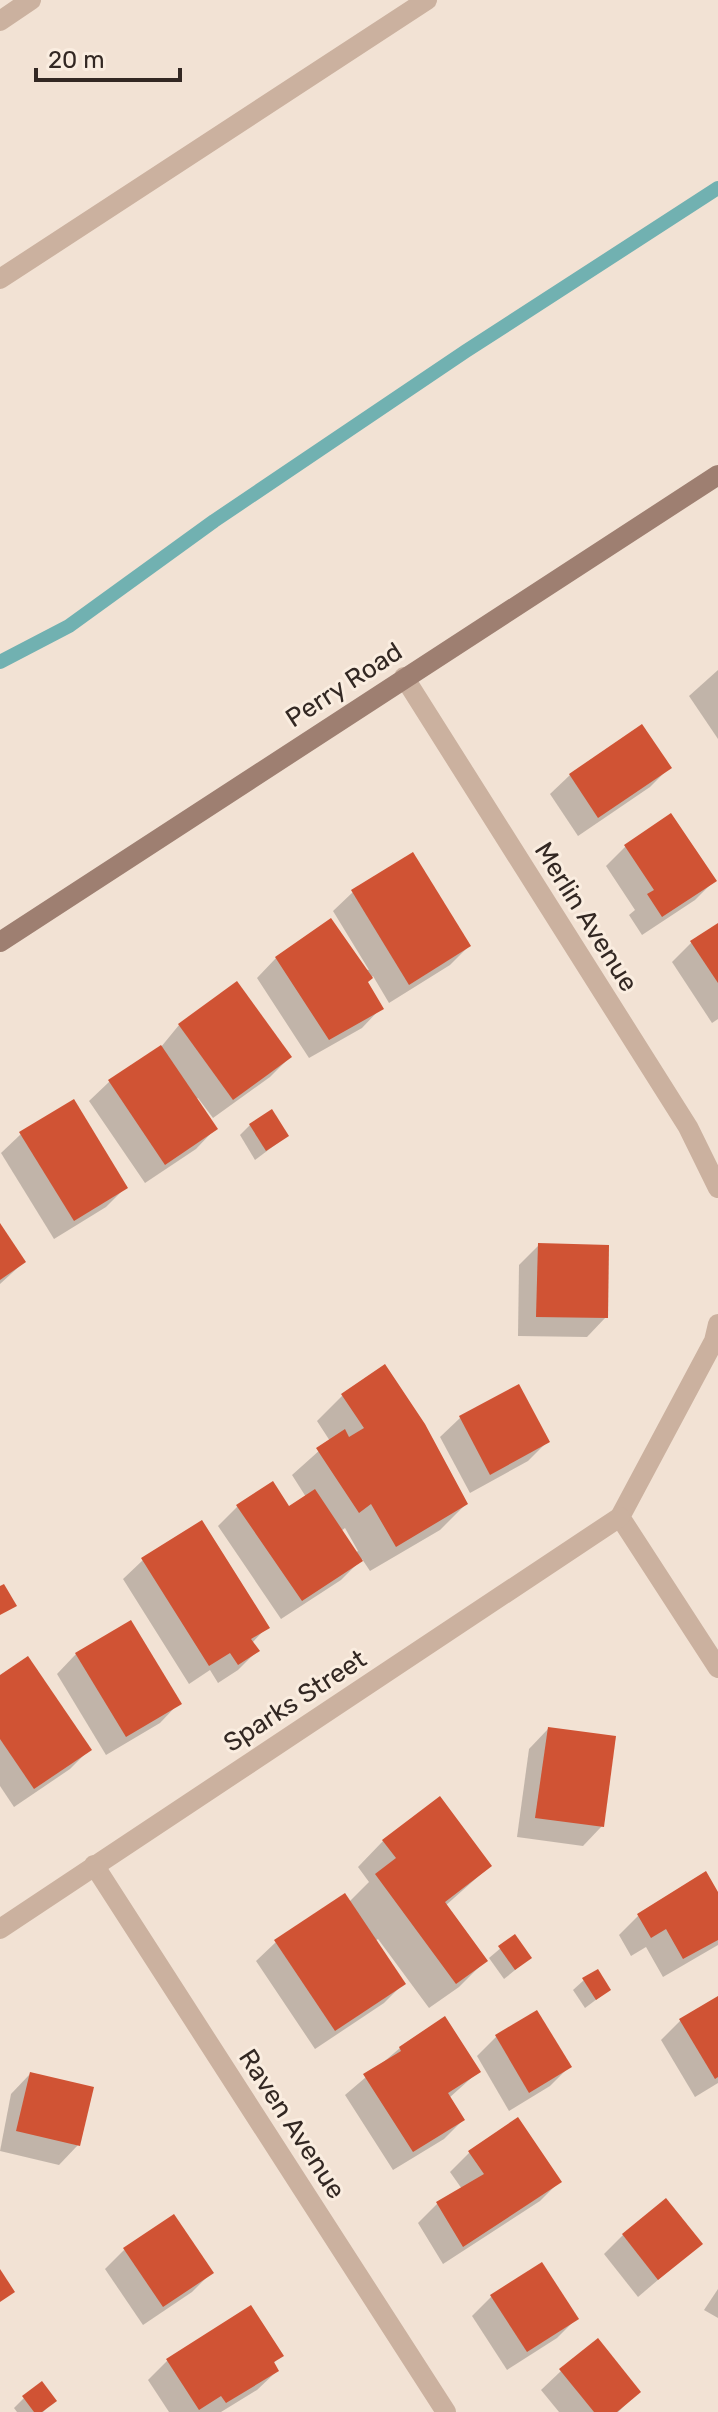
<svg xmlns="http://www.w3.org/2000/svg" width="718" height="2412" viewBox="0 0 718 2412" font-family="Rubik,sans-serif">
<style>
.shadow{fill:#0003;fill-rule:evenodd}
.lines{fill:none;stroke-linecap:round;stroke-linejoin:round}
.stream{stroke:#71b1b1;stroke-width:14}
.building{fill:#d05334}
.service{stroke:#cbb19f;stroke-width:20}
.minor{stroke:#cbb19f;stroke-width:20}
.secondary{stroke:#9e7f71;stroke-width:20}
.labels{text-anchor:middle;dominant-baseline:central;stroke-width:6;stroke-linejoin:round;paint-order:stroke}
.street-label{font-size:26px;fill:#332823;stroke:#faede0}
</style>
<rect width="100%" height="100%" fill="#f2e2d4"/>
<g class="shadow">
<path d="M 718,670 L 718,739 L 689,696 Z"/>
<path d="M 669,768 L 650,787 L 578,836 L 550,794 L 570,775 Z"/>
<path d="M 671,816 L 714,881 L 695,900 L 642,935 L 629,915 L 635,910 L 606,866 L 625,847 Z"/>
<path d="M 353,892 L 469,946 L 450,965 L 389,1003 L 373,976 L 366,983 L 381,1008 L 362,1028 L 309,1058 L 257,978 L 276,958 L 369,970 L 333,911 Z"/>
<path d="M 718,925 L 718,1019 L 712,1023 L 672,962 L 691,943 Z"/>
<path d="M 179,1025 L 290,1057 L 270,1077 L 213,1118 L 198,1098 L 195,1100 L 215,1129 L 196,1149 L 145,1183 L 89,1101 L 109,1082 L 161,1047 Z"/>
<path d="M 250,1125 L 287,1136 L 255,1160 L 240,1135 Z"/>
<path d="M 21,1134 L 126,1187 L 106,1207 L 54,1239 L 1,1153 Z"/>
<path d="M 0,1227 L 24,1262 L 0,1284 Z"/>
<path d="M 539,1245 L 606,1317 L 587,1337 L 518,1336 L 519,1265 Z"/>
<path d="M 518,1387 L 547,1442 L 528,1461 L 470,1493 L 440,1437 L 460,1418 Z"/>
<path d="M 343,1395 L 466,1504 L 440,1530 L 370,1571 L 362,1559 L 341,1580 L 281,1619 L 218,1526 L 238,1506 L 288,1509 L 306,1497 L 292,1475 L 330,1441 L 317,1421 ZM 345,1528 L 358,1551 L 355,1553 L 341,1531 Z"/>
<path d="M 143,1560 L 267,1627 L 252,1643 L 257,1651 L 238,1670 L 218,1683 L 210,1670 L 189,1684 L 123,1579 Z"/>
<path d="M 76,1654 L 179,1703 L 160,1723 L 106,1755 L 57,1674 Z"/>
<path d="M 0,1677 L 90,1749 L 70,1769 L 14,1807 L 0,1786 Z"/>
<path d="M 548,1729 L 602,1826 L 583,1846 L 517,1837 L 529,1749 Z"/>
<path d="M 383,1841 L 490,1866 L 445,1906 L 485,1961 L 459,1987 L 429,2008 L 378,1939 L 375,1941 L 404,1983 L 384,2003 L 315,2049 L 256,1961 L 276,1942 L 349,1902 L 369,1882 L 358,1867 Z"/>
<path d="M 718,1896 L 718,1945 L 663,1977 L 646,1947 L 631,1956 L 619,1935 L 638,1916 Z"/>
<path d="M 515,1936 L 530,1958 L 504,1979 L 489,1958 Z"/>
<path d="M 584,1980 L 609,1990 L 585,2008 L 573,1990 Z"/>
<path d="M 718,1998 L 718,2083 L 695,2097 L 661,2040 L 680,2021 Z"/>
<path d="M 537,2012 L 570,2066 L 550,2086 L 509,2111 L 477,2056 L 496,2037 Z"/>
<path d="M 400,2048 L 478,2072 L 449,2098 L 463,2120 L 444,2139 L 393,2170 L 345,2095 Z"/>
<path d="M 30,2074 L 78,2145 L 59,2165 L 0,2151 L 11,2094 Z"/>
<path d="M 470,2152 L 559,2182 L 540,2201 L 443,2264 L 418,2223 L 437,2204 L 462,2189 L 450,2172 Z"/>
<path d="M 623,2235 L 700,2244 L 638,2297 L 604,2254 Z"/>
<path d="M 124,2250 L 212,2272 L 192,2292 L 143,2325 L 105,2269 Z"/>
<path d="M 541,2265 L 576,2319 L 557,2338 L 507,2370 L 472,2316 L 491,2297 Z"/>
<path d="M 718,2289 L 718,2318 L 704,2310 Z"/>
<path d="M 281,2355 L 273,2364 L 277,2371 L 257,2390 L 221,2412 L 169,2412 L 148,2380 L 168,2360 Z"/>
<path d="M 561,2371 L 639,2392 L 618,2412 L 559,2412 L 541,2390 Z"/>
<path d="M 24,2398 L 54,2401 L 43,2412 L 17,2412 L 14,2408 Z"/>
</g>
<g class="lines">
<path class="stream" d="M 0,662 L 69,626 L 214,521 L 466,351 L 718,188"/>
</g>
<g class="building">
<path d="M 642,724 L 672,768 L 598,818 L 569,774 Z"/>
<path d="M 671,813 L 717,881 L 662,917 L 647,894 L 654,890 L 624,845 Z"/>
<path d="M 413,852 L 471,946 L 409,985 L 351,890 Z"/>
<path d="M 331,918 L 373,978 L 368,982 L 384,1009 L 329,1040 L 275,957 Z"/>
<path d="M 718,923 L 718,983 L 690,941 Z"/>
<path d="M 237,981 L 292,1057 L 233,1100 L 178,1024 Z"/>
<path d="M 161,1045 L 218,1129 L 165,1165 L 108,1080 Z"/>
<path d="M 74,1099 L 128,1188 L 74,1221 L 19,1132 Z"/>
<path d="M 272,1109 L 289,1136 L 266,1151 L 249,1124 Z"/>
<path d="M 0,1223 L 26,1262 L 0,1280 Z"/>
<path d="M 538,1243 L 609,1245 L 608,1318 L 536,1317 Z"/>
<path d="M 385,1364 L 425,1424 L 468,1504 L 396,1547 L 371,1504 L 359,1513 L 316,1448 L 345,1429 L 349,1437 L 364,1428 L 341,1394 Z"/>
<path d="M 519,1384 L 550,1442 L 490,1475 L 459,1416 Z"/>
<path d="M 273,1481 L 289,1506 L 315,1489 L 363,1561 L 302,1601 L 236,1505 Z"/>
<path d="M 202,1520 L 270,1628 L 251,1639 L 260,1651 L 238,1665 L 230,1653 L 209,1666 L 141,1558 Z"/>
<path d="M 4,1584 L 17,1606 L 0,1615 L 0,1586 Z"/>
<path d="M 131,1620 L 182,1704 L 126,1737 L 75,1653 Z"/>
<path d="M 28,1656 L 92,1750 L 34,1789 L 0,1739 L 0,1675 Z"/>
<path d="M 548,1727 L 616,1736 L 604,1827 L 535,1818 Z"/>
<path d="M 440,1796 L 492,1866 L 445,1902 L 488,1961 L 456,1984 L 375,1874 L 396,1858 L 382,1840 Z"/>
<path d="M 706,1871 L 718,1892 L 718,1940 L 683,1959 L 666,1929 L 651,1938 L 637,1914 Z"/>
<path d="M 345,1893 L 406,1984 L 335,2031 L 274,1940 Z"/>
<path d="M 515,1934 L 532,1958 L 515,1970 L 498,1946 Z"/>
<path d="M 598,1969 L 611,1990 L 596,2000 L 582,1978 Z"/>
<path d="M 718,1996 L 718,2077 L 715,2079 L 679,2019 Z"/>
<path d="M 537,2010 L 572,2067 L 529,2093 L 495,2035 Z"/>
<path d="M 445,2016 L 481,2072 L 448,2093 L 465,2120 L 413,2152 L 363,2074 L 401,2051 L 399,2047 Z"/>
<path d="M 30,2072 L 94,2087 L 80,2146 L 16,2131 Z"/>
<path d="M 518,2117 L 562,2182 L 463,2247 L 436,2202 L 484,2174 L 468,2151 Z"/>
<path d="M 666,2198 L 703,2244 L 658,2280 L 622,2234 Z"/>
<path d="M 174,2214 L 214,2273 L 163,2307 L 123,2248 Z"/>
<path d="M 542,2262 L 579,2319 L 527,2352 L 490,2295 Z"/>
<path d="M 0,2269 L 15,2292 L 0,2302 Z"/>
<path d="M 251,2305 L 284,2356 L 274,2362 L 279,2371 L 226,2403 L 221,2396 L 199,2410 L 166,2359 Z"/>
<path d="M 598,2338 L 641,2392 L 617,2412 L 594,2412 L 559,2369 Z"/>
<path d="M 42,2381 L 57,2401 L 42,2412 L 34,2412 L 22,2396 Z"/>
</g>
<g class="lines">
<g class="service">
<path d="M 0,21 L 31,0"/>
<path d="M 0,279 L 427,0"/>
</g>
<g class="minor">
<path d="M 404,677 L 688,1127 L 718,1188"/>
<path d="M 718,1324 L 714,1341 L 620,1517 L 718,1668"/>
<path d="M 94,1865 L 446,2412"/>
<path d="M 0,1929 L 620,1517"/>
</g>
<path class="secondary" d="M 0,942 L 718,475"/>
</g>
<g class="labels">
<g class="street-label">
<text transform="translate(344 685) rotate(-33)">Perry Road</text>
<text transform="translate(586 917) rotate(58)">Merlin Avenue</text>
<text transform="translate(295 1701) rotate(-33)">Sparks Street</text>
<text transform="translate(292 2124) rotate(57)">Raven Avenue</text>
</g>
</g>
<path d="M36 68v12h144v-12" fill="none" stroke="#332823" stroke-width="4"/>
<text x="48" y="68" font-size="24" fill="#332823" stroke="#faede0" stroke-width="6" paint-order="stroke">20 m</text>
</svg>
